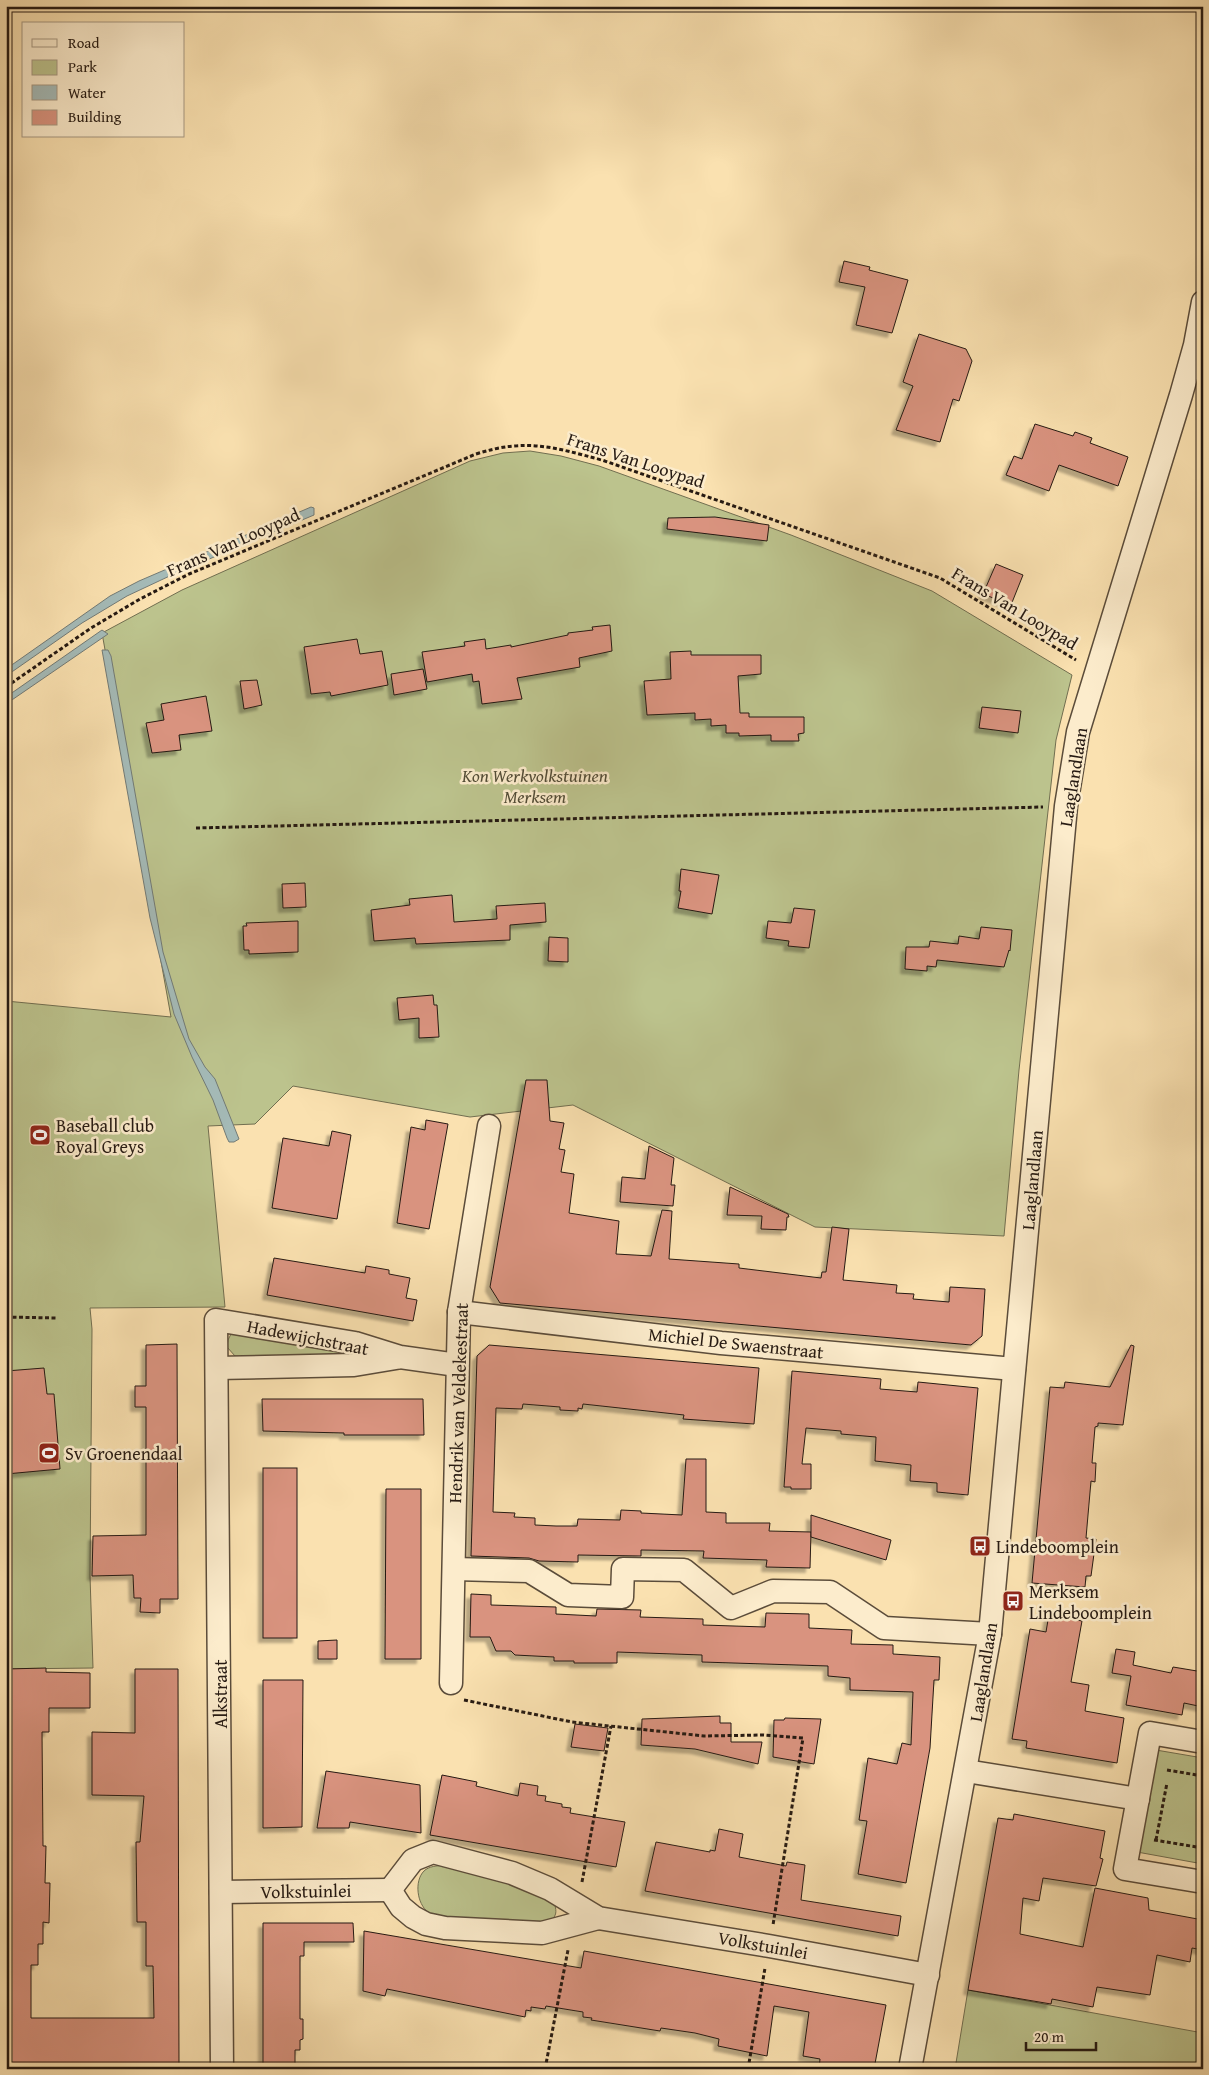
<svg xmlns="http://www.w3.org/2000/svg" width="1209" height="2075" viewBox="0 0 1209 2075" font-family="'Gentium Book Plus',serif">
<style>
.green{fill:#bcc38d;stroke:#716e50}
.water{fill:#a4bab7;stroke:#727a75}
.building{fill:#d9937f;stroke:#261a12;filter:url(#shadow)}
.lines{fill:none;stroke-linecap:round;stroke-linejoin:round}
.street-casing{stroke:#5b4c3a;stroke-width:25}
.path{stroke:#261a12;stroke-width:3;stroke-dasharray:4 2.5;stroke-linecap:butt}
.street{stroke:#fceccc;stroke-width:22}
.labels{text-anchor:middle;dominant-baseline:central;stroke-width:5;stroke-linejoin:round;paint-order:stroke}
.street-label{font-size:18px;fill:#261a12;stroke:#fceccc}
.park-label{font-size:18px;font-style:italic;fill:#534d37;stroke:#fceccc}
.poi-label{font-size:18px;fill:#261a12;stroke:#fceccc;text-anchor:start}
</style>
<defs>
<filter id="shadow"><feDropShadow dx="-4.5" dy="4.5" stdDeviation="1" flood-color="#0004"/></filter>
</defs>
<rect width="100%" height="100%" fill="#fae1b0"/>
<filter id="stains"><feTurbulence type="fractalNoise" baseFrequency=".004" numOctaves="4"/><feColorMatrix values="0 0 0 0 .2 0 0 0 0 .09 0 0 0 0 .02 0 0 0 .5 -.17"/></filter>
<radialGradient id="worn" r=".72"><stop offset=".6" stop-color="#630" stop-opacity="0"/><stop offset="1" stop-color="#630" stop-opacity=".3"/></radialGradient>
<g class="green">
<path d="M 530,451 L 561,456 L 599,466 L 791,535 L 932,591 L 1072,675 L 1056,740 L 1019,1070 L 1004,1236 L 815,1227 L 573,1105 L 470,1117 L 293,1086 L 255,1124 L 208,1126 L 225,1307 L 90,1308 L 92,1329 L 90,1576 L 93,1668 L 6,1669 L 6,1001 L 171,1017 L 102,633 L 182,590 L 470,461 L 503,453 Z"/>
<path d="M 231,1334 L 347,1347 L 353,1355 L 242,1357 L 235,1356 L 227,1347 L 228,1340 Z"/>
<path d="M 1156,1750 L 1203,1758 L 1203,1864 L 1137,1852 Z"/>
<path d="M 444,1865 L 528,1889 L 554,1902 C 556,1909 558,1915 551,1920 C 536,1930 460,1919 439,1917 C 435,1916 431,1915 428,1912 C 417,1904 414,1881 424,1871 C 429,1866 437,1866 444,1865 Z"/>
<path d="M 968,1990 L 1203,2033 L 1203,2069 L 955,2069 Z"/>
</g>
<g class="water">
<path d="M 311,507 L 314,508 L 314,515 L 176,573 L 127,596 L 82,623 L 6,676 L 6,669 L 110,596 L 139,581 Z"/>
<path d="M 102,630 L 108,634 L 6,704 L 6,697 Z"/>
<path d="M 102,650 L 108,650 L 111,656 L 163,952 L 189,1039 L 205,1067 L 215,1079 L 239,1139 L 234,1142 L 229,1142 L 227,1138 L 213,1100 L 192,1057 L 174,1014 L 150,918 Z"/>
</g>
<g class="building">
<path d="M 844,261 L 870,267 L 869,270 L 908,280 L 892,333 L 856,325 L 865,287 L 839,282 Z"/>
<path d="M 919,334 L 966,349 L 972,361 L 959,401 L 953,399 L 940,442 L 896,430 L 913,386 L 903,382 Z"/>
<path d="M 1035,424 L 1073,436 L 1075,432 L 1092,438 L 1090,443 L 1128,457 L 1118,486 L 1059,465 L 1049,491 L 1006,475 L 1014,456 L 1022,459 Z"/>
<path d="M 715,517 L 769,525 L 767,541 L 667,529 L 668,518 Z"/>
<path d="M 996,564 L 1023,575 L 1011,605 L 983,594 Z"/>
<path d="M 610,625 L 612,651 L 579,658 L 580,667 L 517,678 L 522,699 L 482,704 L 479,681 L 473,682 L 472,674 L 427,682 L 422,652 L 465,646 L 464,642 L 485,639 L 486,649 L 511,645 L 511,647 L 568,635 L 568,633 L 593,630 L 592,627 Z"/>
<path d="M 357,639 L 360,654 L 382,651 L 388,685 L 331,696 L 330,692 L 311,694 L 304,647 Z"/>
<path d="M 691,651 L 691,655 L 761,655 L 761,674 L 738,676 L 740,713 L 749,713 L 749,717 L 804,717 L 804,733 L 798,734 L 799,741 L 771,741 L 771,735 L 739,736 L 739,733 L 726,733 L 726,725 L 711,726 L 711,719 L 695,720 L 695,713 L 647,715 L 644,681 L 671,679 L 670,652 Z"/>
<path d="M 423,669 L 427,689 L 394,695 L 391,674 Z"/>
<path d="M 257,680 L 262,705 L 244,709 L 240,681 Z"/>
<path d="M 206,696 L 212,731 L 179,735 L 181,750 L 152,753 L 146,723 L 164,720 L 161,704 Z"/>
<path d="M 982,707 L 1021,711 L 1018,733 L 979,728 Z"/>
<path d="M 681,869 L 719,875 L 712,914 L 678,908 L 681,891 L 679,891 Z"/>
<path d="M 305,883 L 306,907 L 283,908 L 282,884 Z"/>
<path d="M 452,895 L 454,922 L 497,919 L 496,906 L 545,903 L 546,922 L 510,925 L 510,940 L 416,944 L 415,938 L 374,941 L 371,910 L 410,905 L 409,899 Z"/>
<path d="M 794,908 L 815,910 L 809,948 L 788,946 L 789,941 L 766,938 L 768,921 L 791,923 Z"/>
<path d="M 298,921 L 298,952 L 249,954 L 249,950 L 244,950 L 243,926 L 247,926 L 246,923 Z"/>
<path d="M 981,927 L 1012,930 L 1010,951 L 1009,950 L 1004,967 L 937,960 L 936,967 L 927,966 L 927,971 L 905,969 L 906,947 L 929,947 L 930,941 L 958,944 L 959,936 L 979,939 Z"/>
<path d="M 549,937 L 568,938 L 568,962 L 548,961 Z"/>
<path d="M 433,995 L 434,1005 L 437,1005 L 439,1037 L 419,1038 L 419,1018 L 399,1020 L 397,998 Z"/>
<path d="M 526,1080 L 547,1080 L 550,1121 L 564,1123 L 559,1149 L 565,1150 L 561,1172 L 574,1174 L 569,1213 L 619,1221 L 616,1254 L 651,1256 L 662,1210 L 672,1211 L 669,1259 L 739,1264 L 739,1268 L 821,1278 L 822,1272 L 826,1272 L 832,1227 L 849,1229 L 843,1280 L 897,1285 L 896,1293 L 914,1294 L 913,1299 L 949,1302 L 950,1287 L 985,1289 L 982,1336 L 971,1345 L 500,1303 L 490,1287 Z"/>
<path d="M 426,1120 L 448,1124 L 429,1229 L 397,1223 L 411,1127 L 425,1130 Z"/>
<path d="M 332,1131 L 351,1135 L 337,1219 L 272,1208 L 283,1138 L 329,1146 Z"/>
<path d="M 649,1146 L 674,1158 L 671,1185 L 675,1185 L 673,1206 L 620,1202 L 622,1177 L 645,1179 Z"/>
<path d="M 730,1187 L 788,1214 L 789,1217 L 787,1217 L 786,1230 L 761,1229 L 762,1216 L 727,1215 Z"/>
<path d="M 274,1258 L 365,1273 L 366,1266 L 389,1270 L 389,1274 L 410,1278 L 406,1298 L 417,1300 L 413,1321 L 267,1295 Z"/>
<path d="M 177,1344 L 178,1599 L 160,1599 L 160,1613 L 140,1612 L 141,1598 L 134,1598 L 133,1575 L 92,1576 L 93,1536 L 146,1535 L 146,1407 L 135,1407 L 135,1386 L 146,1386 L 146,1345 Z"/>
<path d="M 489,1345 L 759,1368 L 754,1424 L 683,1419 L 684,1415 L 583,1404 L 582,1409 L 578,1408 L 578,1411 L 560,1410 L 560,1407 L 523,1404 L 522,1409 L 496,1408 L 493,1512 L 515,1513 L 514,1517 L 535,1518 L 535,1525 L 556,1526 L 577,1526 L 578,1519 L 620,1520 L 621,1510 L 641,1511 L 641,1513 L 682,1515 L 686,1459 L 706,1459 L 706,1512 L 726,1513 L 726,1523 L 770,1523 L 769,1531 L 811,1532 L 810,1568 L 766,1567 L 767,1560 L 703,1558 L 704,1551 L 641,1550 L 641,1556 L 578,1555 L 578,1562 L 539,1561 L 529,1558 L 471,1556 L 477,1356 Z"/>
<path d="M 1131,1345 L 1134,1346 L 1123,1425 L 1098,1423 L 1098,1426 L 1095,1427 L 1092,1463 L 1096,1463 L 1095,1482 L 1091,1481 L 1086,1538 L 1096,1539 L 1091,1576 L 1086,1576 L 1085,1587 L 1032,1583 L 1050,1387 L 1064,1388 L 1065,1382 L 1110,1387 Z"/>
<path d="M 44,1368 L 47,1394 L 54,1394 L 60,1469 L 6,1474 L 6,1371 Z"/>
<path d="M 792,1371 L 881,1379 L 880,1389 L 917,1392 L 918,1382 L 978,1388 L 968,1495 L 937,1492 L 937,1483 L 910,1481 L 911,1465 L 875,1461 L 876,1437 L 841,1434 L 841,1431 L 806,1428 L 802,1464 L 811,1464 L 811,1489 L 791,1489 L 791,1487 L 784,1487 Z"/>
<path d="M 262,1399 L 423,1399 L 424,1435 L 344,1435 L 344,1433 L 263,1431 Z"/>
<rect x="263" y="1468" width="34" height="170"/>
<path d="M 386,1489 L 421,1489 L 421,1659 L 385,1659 Z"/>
<path d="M 811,1515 L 891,1540 L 886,1560 L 811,1537 Z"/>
<path d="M 471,1594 L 491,1595 L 491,1605 L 556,1607 L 556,1614 L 596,1616 L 597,1609 L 641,1610 L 640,1617 L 703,1619 L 703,1625 L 765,1627 L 766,1613 L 809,1614 L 809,1628 L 852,1630 L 851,1644 L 893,1645 L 893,1654 L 940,1657 L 939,1680 L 934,1680 L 930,1748 L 906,1883 L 858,1874 L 867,1821 L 859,1820 L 868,1758 L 897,1764 L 902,1743 L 911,1745 L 913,1692 L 850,1690 L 850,1678 L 828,1676 L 828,1666 L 702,1662 L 702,1655 L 617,1652 L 617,1663 L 574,1663 L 574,1661 L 554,1661 L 554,1657 L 515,1655 L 511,1651 L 496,1651 L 490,1637 L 470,1637 Z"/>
<path d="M 1049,1614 L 1082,1621 L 1071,1682 L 1089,1685 L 1085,1711 L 1124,1718 L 1117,1763 L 1026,1748 L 1027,1741 L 1012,1739 L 1030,1629 L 1046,1632 Z"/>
<path d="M 337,1640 L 337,1659 L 318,1659 L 318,1641 Z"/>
<path d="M 1116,1649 L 1135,1652 L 1133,1665 L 1171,1673 L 1173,1667 L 1203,1672 L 1203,1707 L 1184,1703 L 1182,1715 L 1126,1705 L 1131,1676 L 1112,1673 Z"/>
<path d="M 46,1668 L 46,1672 L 90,1673 L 90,1708 L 49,1708 L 49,1732 L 42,1732 L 43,1846 L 46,1846 L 45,1883 L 50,1883 L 49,1923 L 43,1922 L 43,1944 L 38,1944 L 38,1965 L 31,1965 L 31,2018 L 154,2018 L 153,1966 L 146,1966 L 146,1922 L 137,1922 L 136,1842 L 140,1842 L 144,1796 L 92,1795 L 92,1732 L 135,1733 L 135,1669 L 178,1669 L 179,2069 L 6,2069 L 6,1669 Z"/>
<path d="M 263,1680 L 303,1680 L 302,1827 L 263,1828 Z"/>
<path d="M 720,1716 L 720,1723 L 731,1723 L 731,1742 L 762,1742 L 758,1764 L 695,1749 L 641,1745 L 642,1719 Z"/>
<path d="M 785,1718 L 821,1719 L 814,1764 L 773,1757 L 774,1720 L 784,1720 Z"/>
<path d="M 575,1724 L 608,1728 L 604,1751 L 571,1747 Z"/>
<path d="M 326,1771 L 420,1785 L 421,1833 L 350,1822 L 349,1828 L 317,1828 Z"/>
<path d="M 442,1775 L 477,1782 L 476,1786 L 518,1796 L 520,1783 L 538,1786 L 537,1795 L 546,1796 L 545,1801 L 562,1804 L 562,1807 L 571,1808 L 570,1813 L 625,1822 L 616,1867 L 430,1835 Z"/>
<path d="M 1014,1814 L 1105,1831 L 1100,1858 L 1103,1859 L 1096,1886 L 1043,1878 L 1039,1901 L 1023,1898 L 1020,1934 L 1083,1947 L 1095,1888 L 1148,1898 L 1149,1910 L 1203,1920 L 1203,1950 L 1192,1948 L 1190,1962 L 1157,1955 L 1150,1995 L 1097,1987 L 1093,2007 L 1052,1999 L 1051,2004 L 968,1990 L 998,1818 L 1013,1820 Z"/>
<path d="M 719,1829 L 743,1834 L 739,1857 L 786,1866 L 787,1862 L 805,1865 L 801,1900 L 901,1916 L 898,1936 L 645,1891 L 656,1842 L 710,1852 L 710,1850 L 715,1851 Z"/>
<path d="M 263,1923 L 353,1923 L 354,1942 L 304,1942 L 304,1956 L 300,1956 L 300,2019 L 303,2019 L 303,2039 L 300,2040 L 300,2050 L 295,2050 L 295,2069 L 263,2069 Z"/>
<path d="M 364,1931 L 581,1968 L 584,1951 L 886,2005 L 874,2069 L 819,2069 L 820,2059 L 803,2056 L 809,2012 L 774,2006 L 767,2056 L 718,2046 L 719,2039 L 695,2033 L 661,2028 L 660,2031 L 591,2020 L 592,2018 L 583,2017 L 583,2012 L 546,2006 L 545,2009 L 531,2007 L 531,2011 L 526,2010 L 525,2017 L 387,1989 L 385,1996 L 363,1991 Z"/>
</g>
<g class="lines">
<g class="street-casing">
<g id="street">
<path d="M 459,1312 L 721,1343 L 1014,1369"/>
<path d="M 217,1368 L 354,1365 L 396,1358"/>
<path d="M 454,1569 L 529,1571 L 568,1595 L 622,1597 L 623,1569 L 684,1570 L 731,1608 L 773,1591 L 830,1592 L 884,1628 L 990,1634"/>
<path d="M 451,1683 L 459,1312 L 489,1126"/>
<path d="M 1203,1742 L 1150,1733 L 1125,1869 L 1203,1882"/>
<path d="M 966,1771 L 1138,1799"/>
<path d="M 390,1890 L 413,1860 L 433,1852 L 512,1873 L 550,1889 L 598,1918 L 769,1946 L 928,1975"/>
<path d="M 390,1890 L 401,1907 L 413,1917 L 426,1924 L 445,1928 L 542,1933 L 598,1918"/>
<path d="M 221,1892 L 390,1890"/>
<path d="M 222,2069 L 216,1320 L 355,1343 L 400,1357 L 457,1365"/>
<path d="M 910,2069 L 990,1634 L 1066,806 L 1078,732 L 1181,395 L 1195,345 L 1203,302"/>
</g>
</g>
<g class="path">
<path d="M 6,687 L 91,628 L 140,599 L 189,574 L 476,454 C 526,438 553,447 602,460 L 940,578 L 1076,660"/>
<path d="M 196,828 L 1043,807"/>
<path d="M 6,1317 L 57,1318"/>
<path d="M 464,1700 L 572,1722 L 704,1736 L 763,1735 L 803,1738 L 773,1925"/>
<path d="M 1167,1770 L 1203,1776"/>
<path d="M 1154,1840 L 1203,1848"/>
<path d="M 1156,1840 L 1167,1783"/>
<path d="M 582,1882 L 611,1726"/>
<path d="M 545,2069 L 568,1950"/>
<path d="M 748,2069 L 765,1968"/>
</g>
<use href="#street" class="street"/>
</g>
<defs>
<g id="stadium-square" transform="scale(1.125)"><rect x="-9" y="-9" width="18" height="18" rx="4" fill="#8f2418" stroke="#fceccc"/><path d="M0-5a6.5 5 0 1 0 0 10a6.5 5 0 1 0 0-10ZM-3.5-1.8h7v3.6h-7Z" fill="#fff"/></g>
<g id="bus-square" transform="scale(1.125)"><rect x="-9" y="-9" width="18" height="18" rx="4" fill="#8f2418" stroke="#fceccc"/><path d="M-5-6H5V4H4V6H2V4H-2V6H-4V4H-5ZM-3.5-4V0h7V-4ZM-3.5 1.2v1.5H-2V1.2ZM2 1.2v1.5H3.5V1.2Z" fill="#fff"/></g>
</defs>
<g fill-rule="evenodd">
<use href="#stadium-square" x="40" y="1135"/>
<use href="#stadium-square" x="49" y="1453"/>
<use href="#bus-square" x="980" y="1546"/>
<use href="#bus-square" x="1013" y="1601"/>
</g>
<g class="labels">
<g class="street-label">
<text transform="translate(636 460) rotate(18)">Frans Van Looypad</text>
<text transform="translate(233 542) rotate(-24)">Frans Van Looypad</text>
<text transform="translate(1015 608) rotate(31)">Frans Van Looypad</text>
<text transform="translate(1073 777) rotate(-81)">Laaglandlaan</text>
<text transform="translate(1032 1180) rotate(-85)">Laaglandlaan</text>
<text transform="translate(308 1337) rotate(11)">Hadewijchstraat</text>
<text transform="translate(736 1343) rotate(6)">Michiel De Swaenstraat</text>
<text transform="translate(458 1403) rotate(-88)">Hendrik van Veldekestraat</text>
<text transform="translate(983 1672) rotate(-81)">Laaglandlaan</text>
<text transform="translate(220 1694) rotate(-90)">Alkstraat</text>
<text transform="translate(306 1891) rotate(-1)">Volkstuinlei</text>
<text transform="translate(763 1945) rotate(10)">Volkstuinlei</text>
</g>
<g class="park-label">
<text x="535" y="775">Kon Werkvolkstuinen<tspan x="535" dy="21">Merksem</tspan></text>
</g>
<g class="poi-label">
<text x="56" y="1125">Baseball club<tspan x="56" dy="21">Royal Greys</tspan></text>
<text x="65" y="1453">Sv Groenendaal</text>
<text x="996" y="1546">Lindeboomplein</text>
<text x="1029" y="1591">Merksem<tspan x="1029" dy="21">Lindeboomplein</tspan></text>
</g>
</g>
<rect width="1209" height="2075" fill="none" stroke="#fae1b0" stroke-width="25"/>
<rect x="8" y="8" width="1194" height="2060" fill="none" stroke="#261a12" stroke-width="2.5"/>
<rect x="12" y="12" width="1184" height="2050" fill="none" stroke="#261a12"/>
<rect x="22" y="22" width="162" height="115" fill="#fceccc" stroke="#a69882"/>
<rect x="32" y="39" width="25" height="8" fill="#fceccc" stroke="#a69882"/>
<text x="68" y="48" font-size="15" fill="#261a12">Road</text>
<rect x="32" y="60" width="25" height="15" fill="#bcc38d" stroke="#a69882"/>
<text x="68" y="72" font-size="15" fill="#261a12">Park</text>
<rect x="32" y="85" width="25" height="15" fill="#a4bab7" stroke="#a69882"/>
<text x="68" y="98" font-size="15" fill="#261a12">Water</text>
<rect x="32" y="110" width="25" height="15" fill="#d9937f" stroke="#a69882"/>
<text x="68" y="122" font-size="15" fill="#261a12">Building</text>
<path d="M1026 2042v8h70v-8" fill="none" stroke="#261a12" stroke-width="2.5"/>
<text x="1034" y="2042" font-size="15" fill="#261a12" stroke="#fceccc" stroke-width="4" paint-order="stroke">20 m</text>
<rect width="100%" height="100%" filter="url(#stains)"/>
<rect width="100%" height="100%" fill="url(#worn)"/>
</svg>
